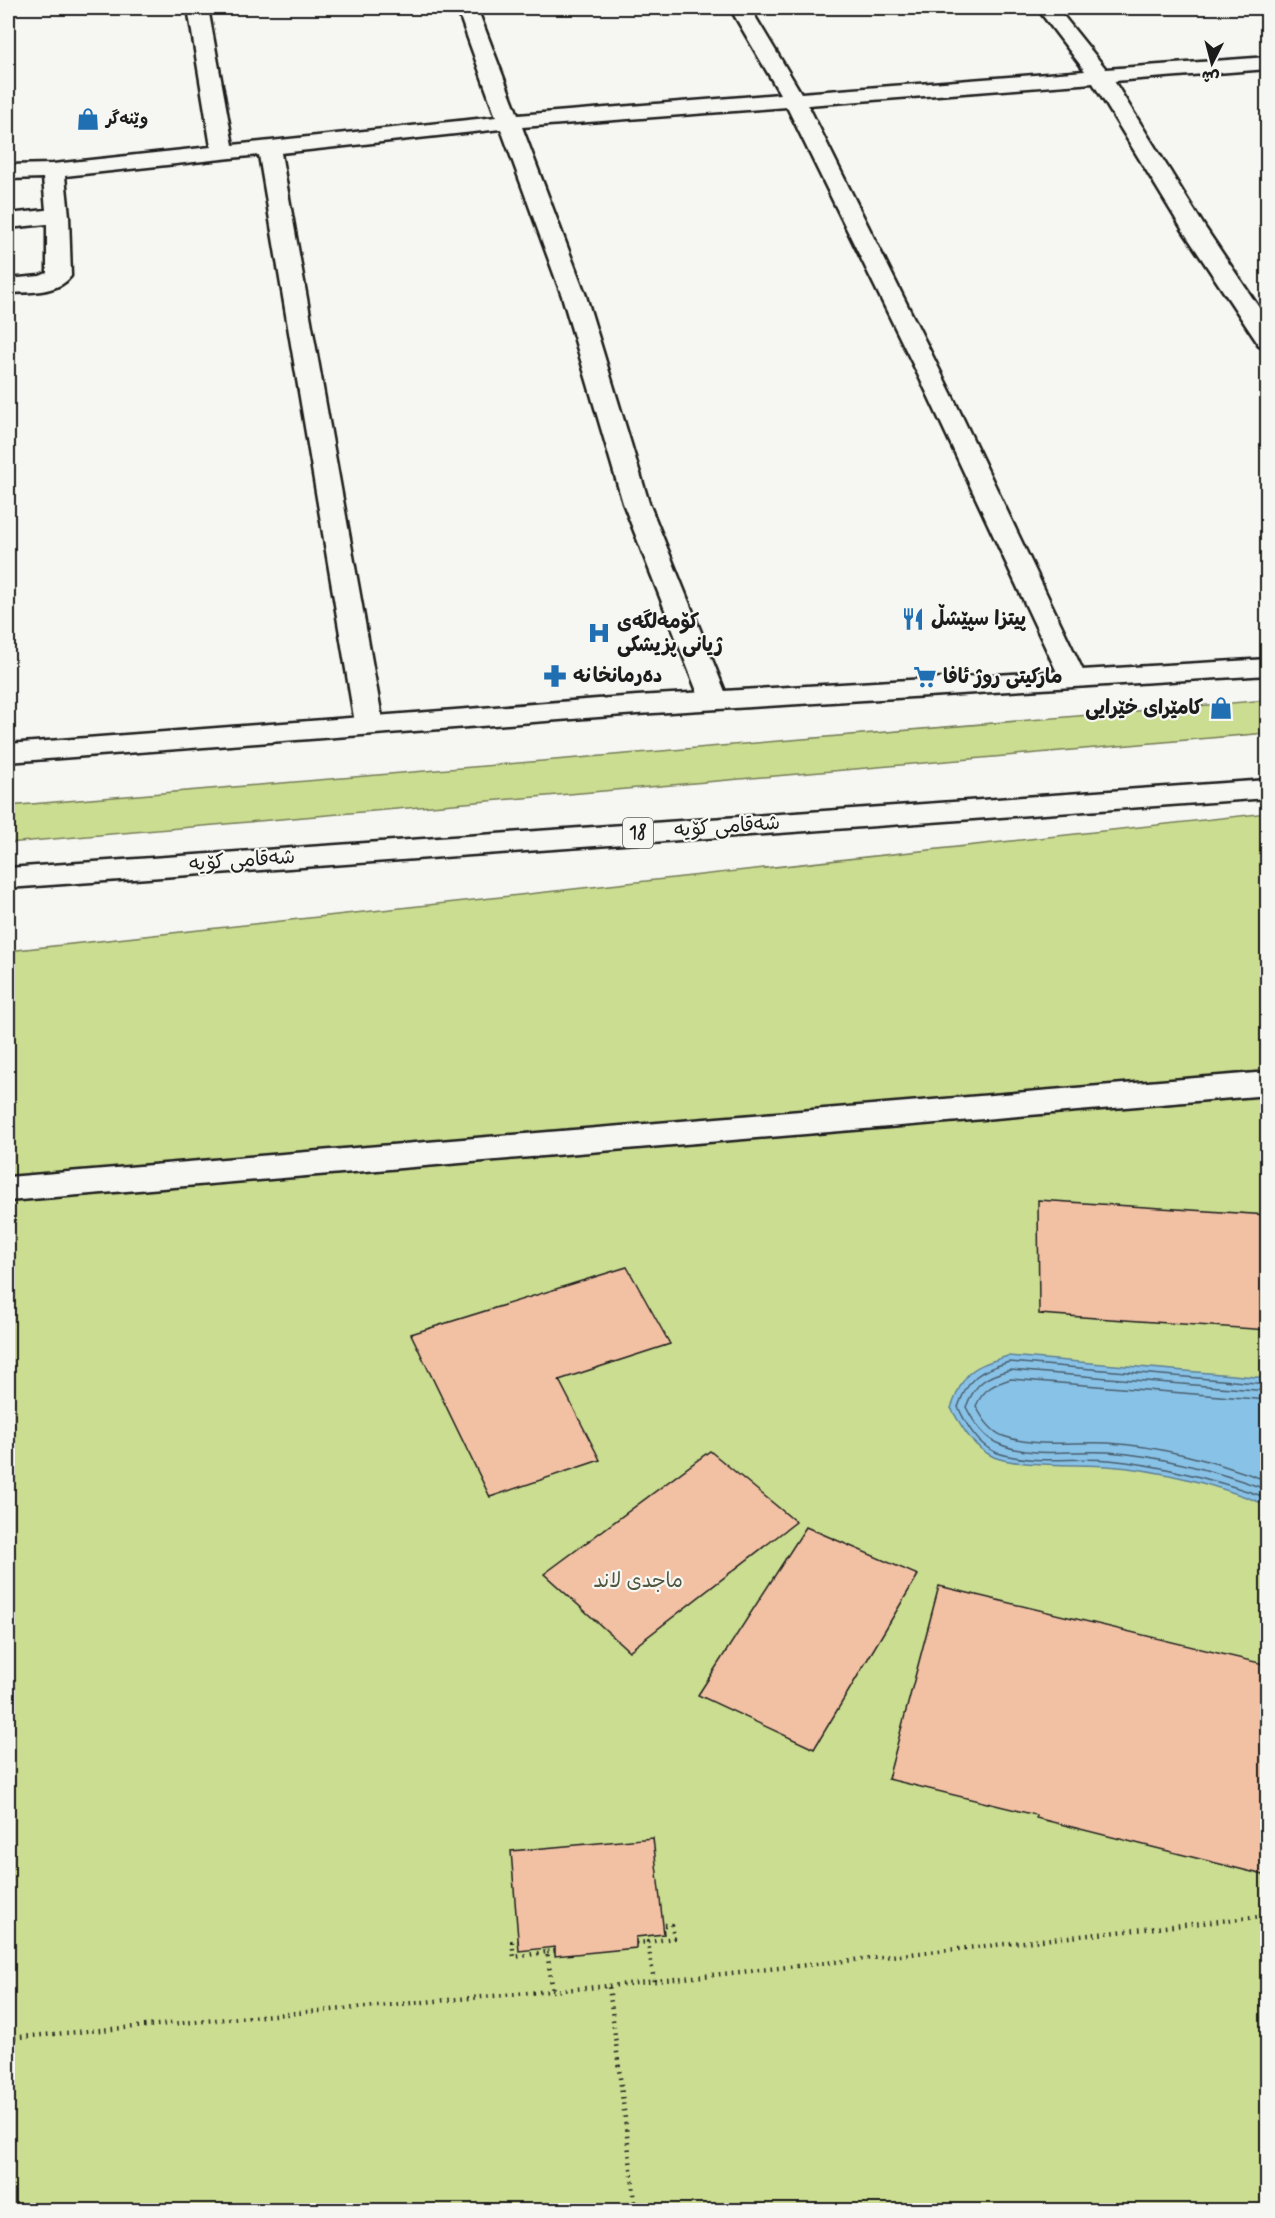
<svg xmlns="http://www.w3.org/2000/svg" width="1275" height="2218" viewBox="0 0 1275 2218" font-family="Mynerve,'Playpen Sans Arabic',sans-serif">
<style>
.green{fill:#cbdd91;stroke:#747c56;stroke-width:1.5}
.water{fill:#89c2e7;stroke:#5d8096;stroke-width:1.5}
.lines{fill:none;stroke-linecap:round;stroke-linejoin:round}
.shore{stroke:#485e6d;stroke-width:1.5}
.building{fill:#f2c1a3;stroke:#1c1c1c;stroke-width:1.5}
.service-casing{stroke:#1c1c1c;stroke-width:5}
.minor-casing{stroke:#1c1c1c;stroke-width:5}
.trunk-casing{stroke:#1c1c1c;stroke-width:5}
.path{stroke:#1c1c1c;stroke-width:4.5;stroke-dasharray:1.5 5;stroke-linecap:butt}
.service{fill:#f6f6f2;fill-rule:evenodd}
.minor{fill:#f6f6f2;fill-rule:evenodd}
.trunk{fill:#f6f6f2;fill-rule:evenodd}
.labels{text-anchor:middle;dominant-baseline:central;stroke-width:4.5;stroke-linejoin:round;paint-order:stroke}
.far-poi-label{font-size:16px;font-weight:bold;fill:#1c1c1c;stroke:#f6f6f2;text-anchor:start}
.shield{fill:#f6f6f2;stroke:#5d5d5c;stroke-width:1.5}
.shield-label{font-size:18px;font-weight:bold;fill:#1c1c1c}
.poi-label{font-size:20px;font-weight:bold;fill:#1c1c1c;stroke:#f6f6f2;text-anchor:start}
.street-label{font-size:20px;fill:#1c1c1c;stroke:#f6f6f2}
.park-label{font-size:20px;fill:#51563f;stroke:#f6f6f2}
</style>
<rect width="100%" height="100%" fill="#f6f6f2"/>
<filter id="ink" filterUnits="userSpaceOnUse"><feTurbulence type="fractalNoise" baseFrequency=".0167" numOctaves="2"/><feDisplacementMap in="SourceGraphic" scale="12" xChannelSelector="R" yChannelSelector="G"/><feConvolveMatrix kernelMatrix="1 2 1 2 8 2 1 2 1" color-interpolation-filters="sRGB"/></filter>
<g filter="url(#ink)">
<g class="green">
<path d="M 1267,700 L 1267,733 L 8,843 L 8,806 Z"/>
<path d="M 1267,813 L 1267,2210 L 8,2210 L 8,951 Z"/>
</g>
<path class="water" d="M 1008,1356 L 1267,1378 L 1267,1505 C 1217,1485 1161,1470 1107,1466 C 1081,1464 1012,1467 992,1456 C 972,1446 962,1427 951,1408 C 966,1369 970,1368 1008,1356 Z"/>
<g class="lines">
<g class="shore">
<path d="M 1268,1384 L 1009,1362 C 979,1371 969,1376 958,1407 C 966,1424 977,1444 995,1452 C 1029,1465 1073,1457 1109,1460 C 1163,1465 1216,1480 1268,1498"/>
<path d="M 1268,1391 L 1010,1370 C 986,1376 975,1383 966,1407 C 973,1421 983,1438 999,1444 C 1031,1458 1073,1450 1108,1452 C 1163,1456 1216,1471 1268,1490"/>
<path d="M 1268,1400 L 1011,1379 C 994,1384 983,1389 976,1406 C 982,1418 990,1431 1003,1436 C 1035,1448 1074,1441 1108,1443 C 1163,1446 1217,1462 1268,1481"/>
</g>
</g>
<g class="building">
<path d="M 1038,1200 L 1268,1215 L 1268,1330 L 1039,1314 Z"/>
<path d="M 627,1267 L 670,1344 L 559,1380 L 600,1460 L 490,1497 L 411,1334 Z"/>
<path d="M 710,1451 L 796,1522 L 629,1651 L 544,1574 Z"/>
<path d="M 806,1527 L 918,1575 L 814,1749 L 698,1695 Z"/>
<path d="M 939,1586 L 1268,1665 L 1268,1876 L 1036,1818 L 1036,1815 L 888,1779 Z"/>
<path d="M 653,1838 L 664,1934 L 636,1937 L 636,1948 L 555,1956 L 555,1947 L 519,1951 L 511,1851 Z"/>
</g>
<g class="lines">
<g class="service-casing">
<path id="service" d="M 1268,1072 L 1268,1095 L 8,1201 L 8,1177 Z"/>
</g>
<g class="minor-casing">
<path id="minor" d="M 188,8 L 208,8 L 233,145 L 496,117 L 457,8 L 477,8 L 518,115 L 780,94 L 730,8 L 750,8 L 801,93 L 1085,71 L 1037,8 L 1057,8 L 1106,69 L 1268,57 L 1268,69 L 1114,81 L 1206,229 L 1268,321 L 1268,347 L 1259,345 L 1182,229 L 1093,83 L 808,105 L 951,393 L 1086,677 L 1082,683 L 1072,685 L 1062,683 L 927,393 L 787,107 L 522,127 L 586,296 L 649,503 L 728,699 L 724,705 L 714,708 L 704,705 L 700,699 L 623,503 L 562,296 L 501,129 L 281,153 L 383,723 L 379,729 L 369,732 L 359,729 L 355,723 L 259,155 L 65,176 L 69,216 L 71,276 C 58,294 27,292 8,293 L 8,279 L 40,276 L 47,273 L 47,224 L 8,228 L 8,214 L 46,210 L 43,178 L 8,179 L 8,165 L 53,164 L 211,147 Z"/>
</g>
<g class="trunk-casing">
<g id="trunk">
<path d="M 1268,659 L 1268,675 L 637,714 L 8,762 L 8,744 L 637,696 Z"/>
<path d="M 1268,780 L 1268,798 L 8,888 L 8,868 Z"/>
</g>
</g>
<g class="path">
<path d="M 519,1942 L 512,1942 L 514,1957 L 547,1952 L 553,1991"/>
<path d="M 636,1943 L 648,1942"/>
<path d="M 547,1952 L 555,1951"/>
<path d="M 654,1981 L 648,1942 L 674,1938 L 672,1925 L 664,1925"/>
<path d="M 609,1986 L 1268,1916"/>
<path d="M 8,2038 L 609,1986 L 636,2210"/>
</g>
<use href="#service" class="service"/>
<use href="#minor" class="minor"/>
<use href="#trunk" class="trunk"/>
</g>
</g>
<defs>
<g id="shop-bare" transform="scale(1.8)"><path d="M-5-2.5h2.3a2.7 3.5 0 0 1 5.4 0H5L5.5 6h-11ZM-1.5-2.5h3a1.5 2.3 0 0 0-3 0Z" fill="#1f6fb2" stroke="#f6f6f2" stroke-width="2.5" paint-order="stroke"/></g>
<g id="restaurant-bare" transform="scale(1.8)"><path d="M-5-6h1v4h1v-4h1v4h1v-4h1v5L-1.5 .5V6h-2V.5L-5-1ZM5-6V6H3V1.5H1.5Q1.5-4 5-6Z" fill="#1f6fb2" stroke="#f6f6f2" stroke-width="2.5" paint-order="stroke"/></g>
<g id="hospital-bare" transform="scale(1.8)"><path d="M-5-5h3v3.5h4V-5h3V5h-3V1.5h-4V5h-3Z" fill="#1f6fb2" stroke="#f6f6f2" stroke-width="2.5" paint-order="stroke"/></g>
<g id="pharmacy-bare" transform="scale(1.8)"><path d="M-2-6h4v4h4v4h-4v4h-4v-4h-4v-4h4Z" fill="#1f6fb2" stroke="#f6f6f2" stroke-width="2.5" paint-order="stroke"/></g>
<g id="supermarket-bare" transform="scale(1.8)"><path d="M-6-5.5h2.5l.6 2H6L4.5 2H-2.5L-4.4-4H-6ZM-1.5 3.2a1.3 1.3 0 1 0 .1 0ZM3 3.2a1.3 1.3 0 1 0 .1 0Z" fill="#1f6fb2" stroke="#f6f6f2" stroke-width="2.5" paint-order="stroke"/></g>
</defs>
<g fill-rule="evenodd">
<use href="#shop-bare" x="88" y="119"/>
<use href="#restaurant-bare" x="913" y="619"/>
<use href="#hospital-bare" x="599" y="633"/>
<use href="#pharmacy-bare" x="555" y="676"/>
<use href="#supermarket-bare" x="925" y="677"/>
<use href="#shop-bare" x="1221" y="708"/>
</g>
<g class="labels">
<g class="far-poi-label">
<text x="106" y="119">وێنەگر</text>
</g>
<rect class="shield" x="623" y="818" width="30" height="30" rx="4.5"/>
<g class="shield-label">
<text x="638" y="833">18</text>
</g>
<g class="poi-label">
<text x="931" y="619">پیتزا سپێشڵ</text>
<text x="617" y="622">کۆمەلگەی<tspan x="617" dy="23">ژیانی پزیشکی</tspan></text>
<text x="573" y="676">دەرمانخانە</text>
<text x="943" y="677">ماركيتى روژ ئافا</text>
<text x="1203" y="708" text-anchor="end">كامێرای خێرایی</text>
</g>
<g class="street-label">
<text transform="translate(727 827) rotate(-4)">شەقامی کۆیە</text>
<text transform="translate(242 861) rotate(-4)">شەقامی کۆیە</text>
</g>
<g class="park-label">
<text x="638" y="1581">ماجدی لاند</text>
</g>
</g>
<rect width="1275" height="2218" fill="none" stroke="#f6f6f2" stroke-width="30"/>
<rect x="15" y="15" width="1245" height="2188" fill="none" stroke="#1c1c1c" stroke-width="2" filter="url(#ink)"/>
<g transform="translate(1212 63) rotate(186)" stroke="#f6f6f2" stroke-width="4.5" paint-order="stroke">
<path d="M0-4.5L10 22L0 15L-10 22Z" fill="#1c1c1c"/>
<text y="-9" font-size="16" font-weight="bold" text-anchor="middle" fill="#1c1c1c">ش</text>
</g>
</svg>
